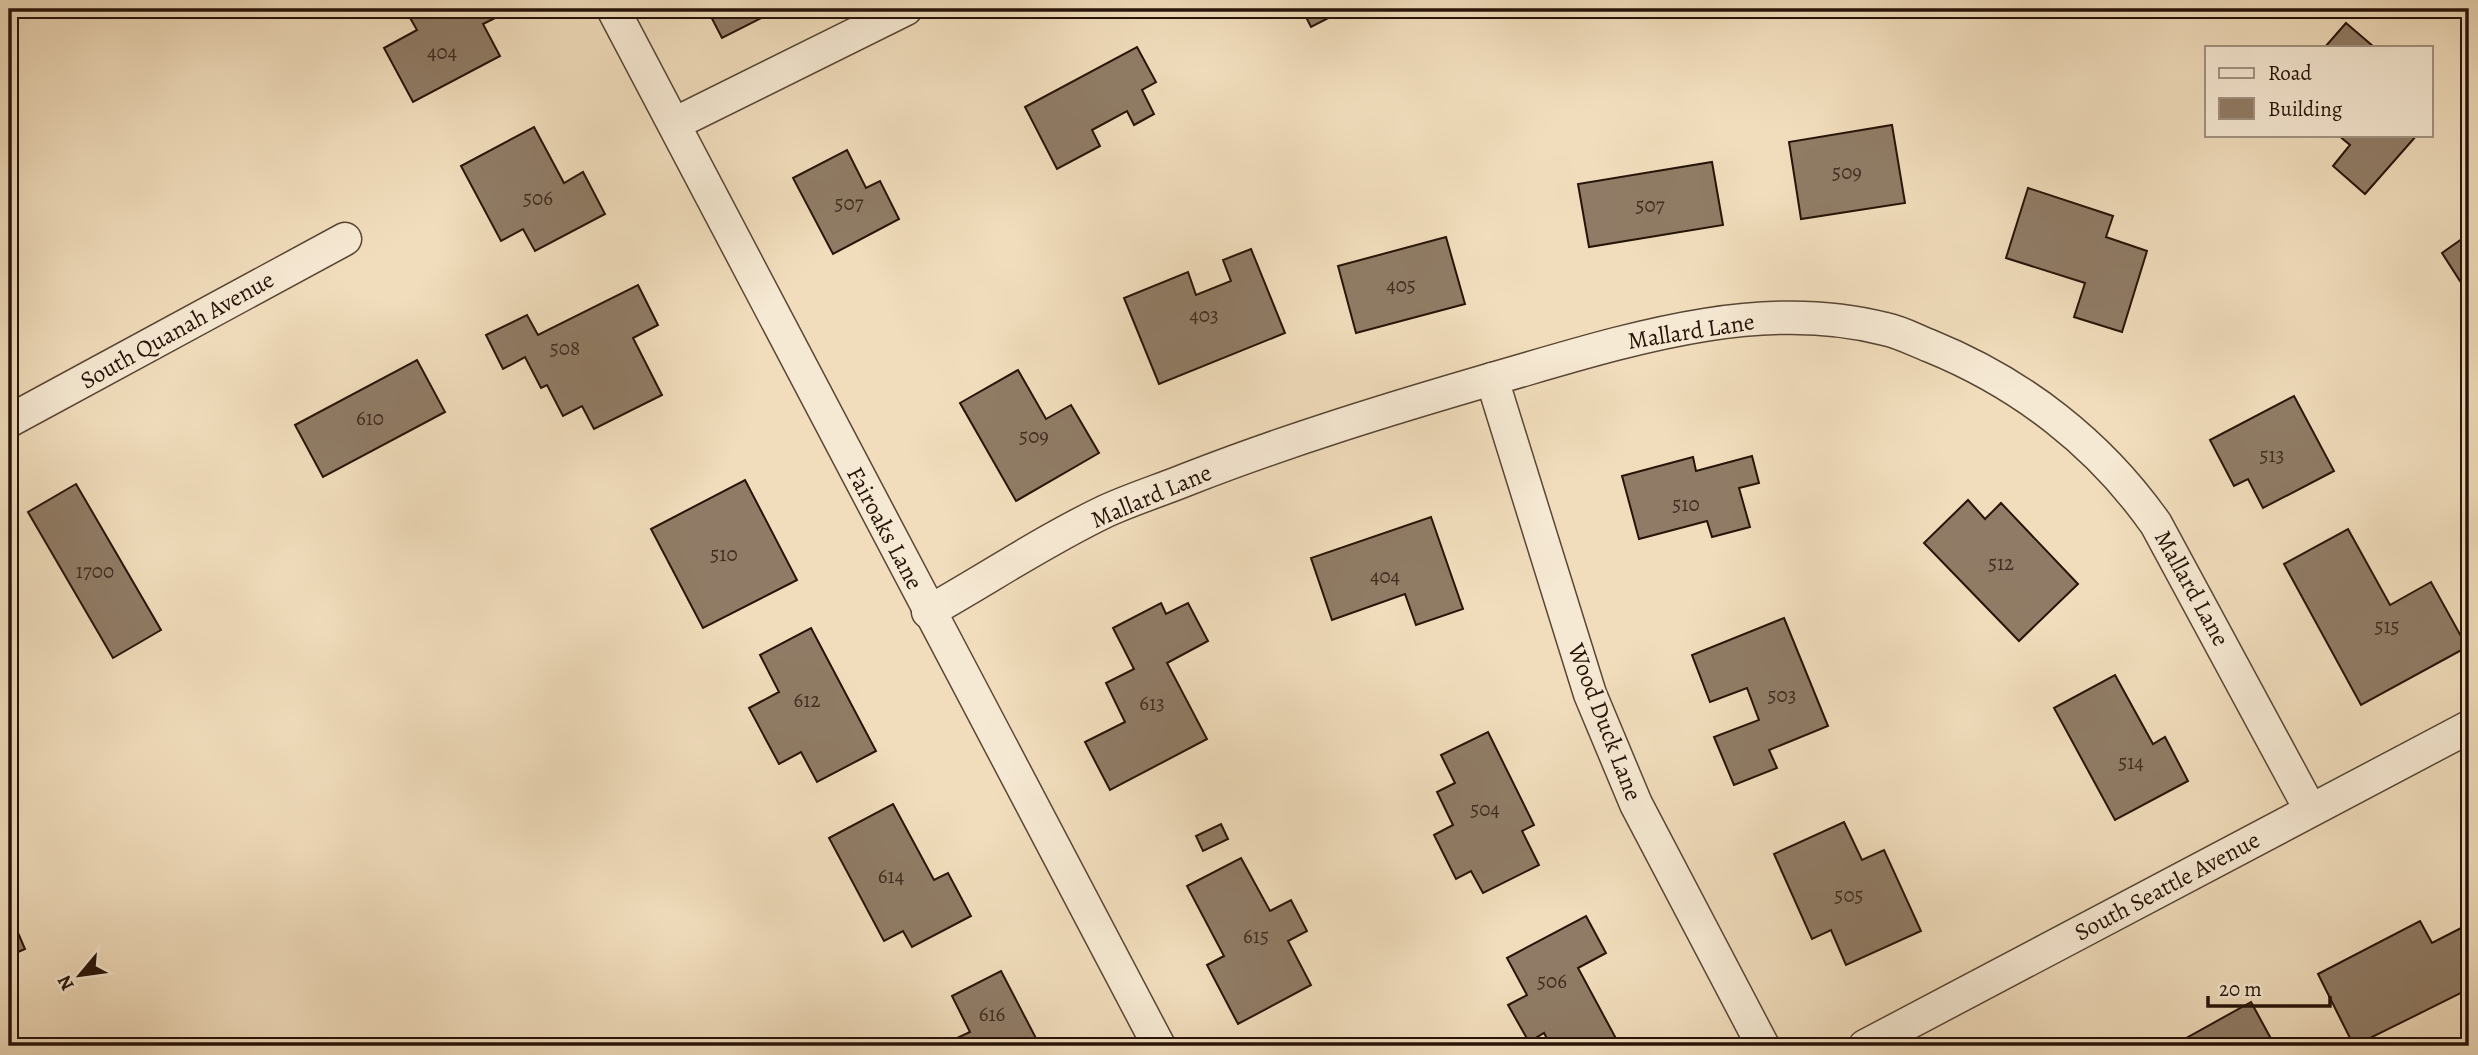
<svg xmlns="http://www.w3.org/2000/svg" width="2478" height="1055" viewBox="0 0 2478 1055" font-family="Alegreya,serif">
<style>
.building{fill:#907c66;stroke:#271308;stroke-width:2}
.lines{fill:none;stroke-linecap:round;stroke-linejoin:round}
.minor-casing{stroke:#5a4635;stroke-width:35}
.minor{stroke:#f6e9d3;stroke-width:32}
.labels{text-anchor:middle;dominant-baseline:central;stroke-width:5;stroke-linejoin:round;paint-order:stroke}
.number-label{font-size:21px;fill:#412d20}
.street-label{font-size:24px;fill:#271308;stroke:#f6e9d3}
</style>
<rect width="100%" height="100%" fill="#f1ddbc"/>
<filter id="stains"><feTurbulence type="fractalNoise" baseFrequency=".00286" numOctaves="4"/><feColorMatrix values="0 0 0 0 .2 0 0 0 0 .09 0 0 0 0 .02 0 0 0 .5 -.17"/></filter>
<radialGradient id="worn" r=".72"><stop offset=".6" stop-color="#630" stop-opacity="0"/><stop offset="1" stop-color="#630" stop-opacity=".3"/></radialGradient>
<g class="building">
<path d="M 405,9 L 500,9 L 503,14 L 483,24 L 500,56 L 413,102 L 384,48 L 417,30 Z"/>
<path d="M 707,9 L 779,9 L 722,38 Z"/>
<path d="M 1302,9 L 1346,9 L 1311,27 Z"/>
<path d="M 2346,23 L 2374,47 L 2325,47 Z"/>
<path d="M 1137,47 L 1156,82 L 1142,90 L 1154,114 L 1134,125 L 1127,111 L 1092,130 L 1100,146 L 1057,169 L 1025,107 Z"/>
<path d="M 1892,125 L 1905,203 L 1801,219 L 1789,142 Z"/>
<path d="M 534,127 L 564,183 L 583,172 L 605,214 L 535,251 L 523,229 L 501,241 L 461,166 Z"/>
<path d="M 2338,135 L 2417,135 L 2365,194 L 2333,166 L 2350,145 Z"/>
<path d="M 847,150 L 866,188 L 880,181 L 899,219 L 833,254 L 793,178 Z"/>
<path d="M 1712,162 L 1723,225 L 1589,247 L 1578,184 Z"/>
<path d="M 2028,188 L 2113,216 L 2106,237 L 2147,251 L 2122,332 L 2074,317 L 2085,283 L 2006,258 Z"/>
<path d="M 2469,234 L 2469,275 L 2460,281 L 2442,253 Z"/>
<path d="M 1446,237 L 1465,304 L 1356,333 L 1338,266 Z"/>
<path d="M 1251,249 L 1285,333 L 1159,384 L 1124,298 L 1188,272 L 1196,295 L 1231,281 L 1223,260 Z"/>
<path d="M 638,285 L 658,325 L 633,338 L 662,395 L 594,429 L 582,406 L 563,416 L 547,385 L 541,388 L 525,357 L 503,369 L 486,335 L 527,315 L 538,335 Z"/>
<path d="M 417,360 L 445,412 L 323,477 L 295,425 Z"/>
<path d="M 1018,370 L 1046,419 L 1071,405 L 1099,453 L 1016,501 L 960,403 Z"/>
<path d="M 2294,396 L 2334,471 L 2263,508 L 2248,479 L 2234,486 L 2210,440 Z"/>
<path d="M 1752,456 L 1759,483 L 1739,488 L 1750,527 L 1712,537 L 1707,521 L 1639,539 L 1622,476 L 1693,457 L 1696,471 Z"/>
<path d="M 745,480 L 797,580 L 703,628 L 651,529 Z"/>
<path d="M 76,484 L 161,630 L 113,658 L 28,512 Z"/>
<path d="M 1968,500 L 1985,519 L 2001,503 L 2078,584 L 2019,641 L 1924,543 Z"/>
<path d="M 1431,517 L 1463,609 L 1416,625 L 1405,594 L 1332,620 L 1311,558 Z"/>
<path d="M 2348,529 L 2390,605 L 2431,582 L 2467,647 L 2361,705 L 2284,564 Z"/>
<path d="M 1161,603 L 1166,614 L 1188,603 L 1208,641 L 1167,663 L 1207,739 L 1110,790 L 1085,742 L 1125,722 L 1106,683 L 1134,669 L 1113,628 Z"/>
<path d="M 1784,618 L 1828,726 L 1769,750 L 1777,768 L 1734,785 L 1714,737 L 1759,720 L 1747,688 L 1710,702 L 1692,655 Z"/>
<path d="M 811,628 L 876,751 L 817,782 L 801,752 L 779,764 L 749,708 L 779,692 L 760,655 Z"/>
<path d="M 2115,675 L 2153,744 L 2165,737 L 2188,781 L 2115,820 L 2054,708 Z"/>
<path d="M 1488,732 L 1534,825 L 1522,831 L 1539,865 L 1483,893 L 1471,871 L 1456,879 L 1434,835 L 1453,825 L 1437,792 L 1455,783 L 1441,755 Z"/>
<path d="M 893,804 L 934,880 L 948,873 L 971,916 L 912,947 L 903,931 L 884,941 L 829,838 Z"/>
<path d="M 1844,822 L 1862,860 L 1884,850 L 1921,931 L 1846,965 L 1831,930 L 1812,939 L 1774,854 Z"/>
<path d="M 1221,824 L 1228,839 L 1203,851 L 1196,836 Z"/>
<path d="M 1241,858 L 1270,911 L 1291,900 L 1307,931 L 1288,941 L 1311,985 L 1238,1024 L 1207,965 L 1224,956 L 1187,886 Z"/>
<path d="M 9,912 L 25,949 L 9,956 Z"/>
<path d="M 1586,916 L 1606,953 L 1578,968 L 1620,1046 L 1551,1046 L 1544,1033 L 1529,1042 L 1508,1005 L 1527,995 L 1507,958 Z"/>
<path d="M 2420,921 L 2432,943 L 2469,924 L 2469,989 L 2354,1046 L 2318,974 Z"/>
<path d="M 1001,971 L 1040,1046 L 959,1046 L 955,1039 L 970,1032 L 952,996 Z"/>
<path d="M 2251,1002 L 2275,1046 L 2172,1046 Z"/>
</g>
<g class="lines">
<g class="minor-casing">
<g id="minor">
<path d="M 613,9 L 1159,1046"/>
<path d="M 674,124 L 906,9"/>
<path d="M 1492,379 L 1590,694 L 1636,804 L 1763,1046"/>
<path d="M 9,421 L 345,239"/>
<path d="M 928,612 C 987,579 1045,540 1106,511 C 1132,499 1161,490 1188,479 C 1288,440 1389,409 1492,379 C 1615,344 1756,295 1885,329 C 1900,332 1915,340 1930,346 C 2021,383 2099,443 2156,524 L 2310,809"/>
<path d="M 1865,1046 L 2469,727"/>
</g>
</g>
<use href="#minor" class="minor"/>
</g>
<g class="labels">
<g class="number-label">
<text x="442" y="52">404</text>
<text x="1847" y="172">509</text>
<text x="538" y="198">506</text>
<text x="849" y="203">507</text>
<text x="1650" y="205">507</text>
<text x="1401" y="285">405</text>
<text x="1204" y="315">403</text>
<text x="565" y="348">508</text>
<text x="370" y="418">610</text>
<text x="1034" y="436">509</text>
<text x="2272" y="455">513</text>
<text x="1686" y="504">510</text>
<text x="724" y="554">510</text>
<text x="2001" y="563">512</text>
<text x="95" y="571">1700</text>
<text x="1385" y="576">404</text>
<text x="2387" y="626">515</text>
<text x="1782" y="695">503</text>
<text x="807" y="700">612</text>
<text x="1152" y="703">613</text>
<text x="2131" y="762">514</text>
<text x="1485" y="809">504</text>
<text x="891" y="876">614</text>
<text x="1849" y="895">505</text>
<text x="1256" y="936">615</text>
<text x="1552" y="981">506</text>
<text x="992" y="1014">616</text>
</g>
<g class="street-label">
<text transform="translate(177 330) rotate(-29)">South Quanah Avenue</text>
<text transform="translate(1691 331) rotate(-9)">Mallard Lane</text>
<text transform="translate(1151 496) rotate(-23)">Mallard Lane</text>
<text transform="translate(885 528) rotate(62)">Fairoaks Lane</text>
<text transform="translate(2192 588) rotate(61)">Mallard Lane</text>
<text transform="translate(1605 722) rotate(69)">Wood Duck Lane</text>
<text transform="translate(2167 886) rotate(-28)">South Seattle Avenue</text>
</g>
</g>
<rect width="2478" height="1055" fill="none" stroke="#f1ddbc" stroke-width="35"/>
<rect x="10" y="10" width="2457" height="1034" fill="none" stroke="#271308" stroke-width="3.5"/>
<rect x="18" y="18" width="2443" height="1020" fill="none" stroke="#271308" stroke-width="2"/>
<rect x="2205" y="46" width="228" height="91" fill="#f6e9d3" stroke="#a39382" stroke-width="2"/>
<rect x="2219" y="68" width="35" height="10" fill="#f6e9d3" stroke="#a39382" stroke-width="2"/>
<text x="2268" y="80" font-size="21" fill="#271308">Road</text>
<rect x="2219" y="98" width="35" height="21" fill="#907c66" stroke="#a39382" stroke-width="2"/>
<text x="2268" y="116" font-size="21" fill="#271308">Building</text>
<g transform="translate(80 975) rotate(241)" stroke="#f6e9d3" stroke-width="5" paint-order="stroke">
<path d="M0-5L12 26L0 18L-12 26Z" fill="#271308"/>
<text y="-10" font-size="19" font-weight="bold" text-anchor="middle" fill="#271308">N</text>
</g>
<path d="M2208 996v10h122v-10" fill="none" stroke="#271308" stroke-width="3.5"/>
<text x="2219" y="996" font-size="21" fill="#271308" stroke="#f6e9d3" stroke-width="5" paint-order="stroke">20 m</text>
<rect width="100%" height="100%" filter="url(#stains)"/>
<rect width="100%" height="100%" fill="url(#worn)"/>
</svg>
